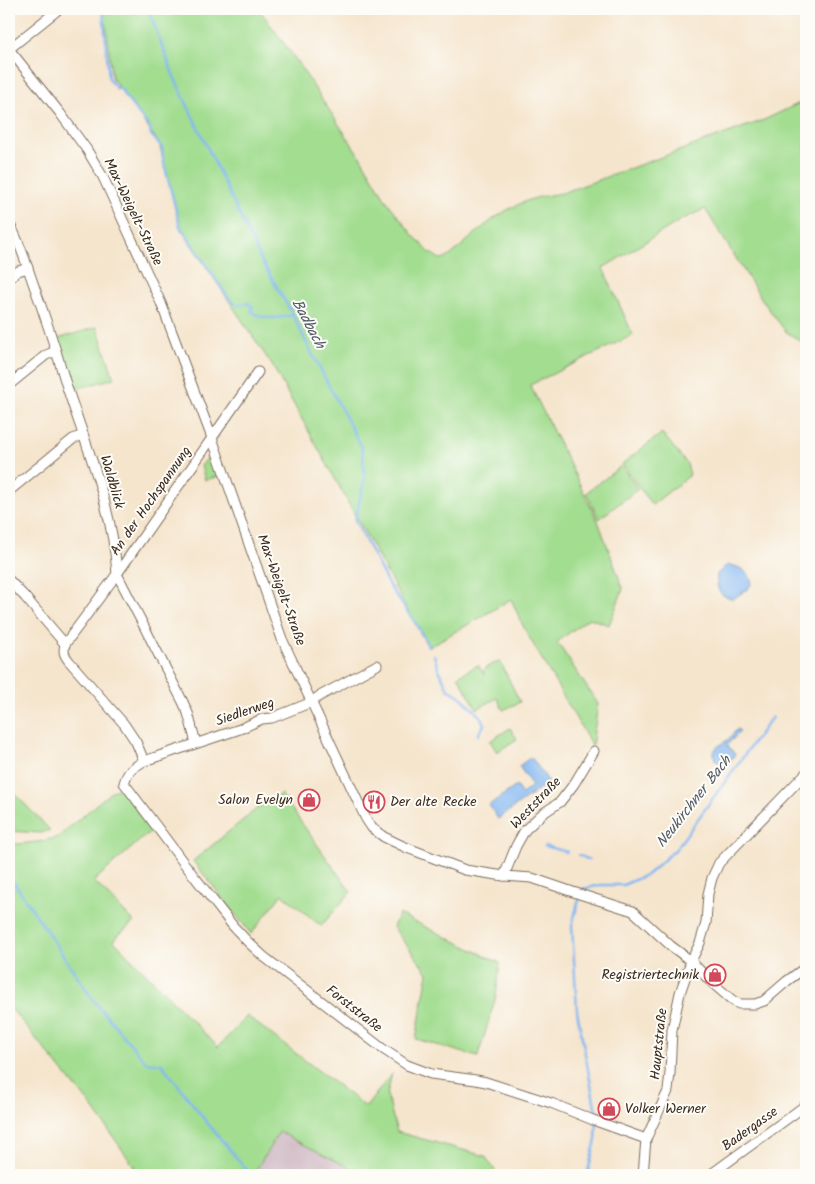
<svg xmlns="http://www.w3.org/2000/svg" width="815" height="1184" viewBox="0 0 815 1184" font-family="Kalam,sans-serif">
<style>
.industrial{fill:#d2bdc7}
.green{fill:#a2dd90;stroke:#6e8457}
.water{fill:#83b7f1;stroke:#5f7088}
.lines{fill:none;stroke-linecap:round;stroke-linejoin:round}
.stream{stroke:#83b7f1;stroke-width:2.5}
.minor-casing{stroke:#7c6b5b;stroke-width:11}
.minor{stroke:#fff;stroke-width:9}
.labels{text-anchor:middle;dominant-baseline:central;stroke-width:4;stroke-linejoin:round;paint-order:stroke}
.street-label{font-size:14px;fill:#3b2a1e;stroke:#fdfcf7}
.poi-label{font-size:14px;fill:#3b2a1e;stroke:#fdfcf7;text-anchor:end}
.water-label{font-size:15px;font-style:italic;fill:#545b68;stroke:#fdfcf7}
</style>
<rect width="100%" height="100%" fill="#fdfcf7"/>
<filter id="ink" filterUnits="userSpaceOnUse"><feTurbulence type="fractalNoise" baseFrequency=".02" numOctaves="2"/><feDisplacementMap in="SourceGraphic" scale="10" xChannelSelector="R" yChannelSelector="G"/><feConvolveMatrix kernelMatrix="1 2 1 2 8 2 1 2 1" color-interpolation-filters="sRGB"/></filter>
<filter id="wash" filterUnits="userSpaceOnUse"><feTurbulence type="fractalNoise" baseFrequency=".0096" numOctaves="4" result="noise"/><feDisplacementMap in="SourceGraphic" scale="20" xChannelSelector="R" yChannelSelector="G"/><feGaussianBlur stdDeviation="1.12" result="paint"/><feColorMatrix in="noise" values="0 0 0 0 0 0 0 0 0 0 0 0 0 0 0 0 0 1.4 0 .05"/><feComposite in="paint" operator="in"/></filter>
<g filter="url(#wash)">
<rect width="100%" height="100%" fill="#f5e5cd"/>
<path class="industrial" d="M 279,1132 L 348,1167 L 371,1175 L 257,1175 L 254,1173 Z"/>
<g class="green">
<path d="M 102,9 L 259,9 L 294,57 L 363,161 L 386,200 L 412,234 L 429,252 L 440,259 L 446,258 L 451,255 C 473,236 495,213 524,202 C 536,197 549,195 562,193 L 764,120 L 806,100 L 806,344 L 786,332 L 765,304 L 705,209 L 681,220 L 603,268 L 633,335 L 530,385 L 598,521 L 623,589 L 609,625 L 589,618 L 557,642 L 598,704 L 592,746 L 525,630 L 511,599 L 478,619 L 428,647 L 272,365 L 180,228 L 159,143 L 112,78 L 107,32 Z"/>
<path d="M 97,327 L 114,378 L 74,390 L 57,339 Z"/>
<path d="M 662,433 L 687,464 L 690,475 L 652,505 L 622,464 Z"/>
<path d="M 210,455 L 214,458 L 220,476 L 205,480 L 201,466 L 209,456 Z"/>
<path d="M 621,466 L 638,489 L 599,519 L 586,493 Z"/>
<path d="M 500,661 L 520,702 L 503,710 L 497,698 L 477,709 L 458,676 L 478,665 L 485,676 L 483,671 L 487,667 Z"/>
<path d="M 510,728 L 517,739 L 497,752 L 490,741 Z"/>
<path d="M 9,788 L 50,830 L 40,833 L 9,831 Z"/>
<path d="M 121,788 L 153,829 L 94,881 L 134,922 L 113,940 L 218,1047 L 247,1016 L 366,1107 L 392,1073 L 387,1095 L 397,1132 L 485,1156 L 498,1175 L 371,1175 L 348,1167 L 279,1132 L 254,1173 L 257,1175 L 140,1175 L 93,1108 L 9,1006 L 9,843 L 19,844 L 44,841 L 58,837 L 112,791 Z"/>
<path d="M 281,794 L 351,892 L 321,926 L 282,894 L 251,934 L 193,861 L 260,806 Z"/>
<path d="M 399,914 L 500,963 L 496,996 L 478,1057 L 416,1039 L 428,973 L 393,927 Z"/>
</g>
<g class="water">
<path d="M 730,565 C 741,567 750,572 752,583 L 748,589 L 733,599 C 718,596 716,588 717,574 L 724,567 Z"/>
<path d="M 737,729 L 740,731 L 738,734 L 727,745 L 735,754 L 729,763 L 717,762 L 715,760 C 711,748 718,747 726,741 C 730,738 734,733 737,729 Z"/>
<path d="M 531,757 L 549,782 L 498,819 L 489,805 L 516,786 L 522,794 L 532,786 L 519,766 Z"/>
</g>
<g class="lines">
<g class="stream">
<path d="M 103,9 L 109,79 L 117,89 L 122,89 L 123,94 L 150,128 L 151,135 L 162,147 L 163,159 L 180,226 L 229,299 L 237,305 L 248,303 L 252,306 L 252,312 C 266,321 278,318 293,315"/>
<path d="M 148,9 L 174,77 L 261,260 L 293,315 L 309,348 L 362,448 L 365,477 L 355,520 L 388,584 L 416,624 L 429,646"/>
<path d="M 434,655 L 438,668 L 448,689 L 460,696 L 481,717 L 484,725 L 478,735"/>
<path d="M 804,689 L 806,687"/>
<path d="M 545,846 L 567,852"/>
<path d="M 579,855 L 589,860"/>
<path d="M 9,875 L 94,1001 L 146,1062 L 162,1064 L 208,1124 L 251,1175"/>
<path d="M 587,1175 L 596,1140 L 597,1117 L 577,1011 L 572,926 L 577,906 L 583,889 L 601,885 L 623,885 L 648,874 L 676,849 L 772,717"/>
</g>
</g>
</g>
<g filter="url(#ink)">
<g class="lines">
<g class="minor-casing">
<g id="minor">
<path d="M 9,49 L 60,113 L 87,150 L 103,177 L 161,303 L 212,438 L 282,639 L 366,819 L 372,828 L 384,837 L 405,847 L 465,870 L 504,876 L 532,878 L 573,892 L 633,911 L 671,946 L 691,961 L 709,980 L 732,1000 L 739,1004 L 755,1004 L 764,1001 L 787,981 L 806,967"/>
<path d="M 9,49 L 59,9"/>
<path d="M 9,223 C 20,242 26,263 33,283 C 45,316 56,350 66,384 C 86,446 113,508 117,574 L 183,702 L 188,713 L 196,743"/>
<path d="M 9,278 L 18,271 L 28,268"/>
<path d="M 9,385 L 46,355 L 56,351"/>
<path d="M 9,491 L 73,439 L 83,435"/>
<path d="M 9,580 L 25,597 L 65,644"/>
<path d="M 377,665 L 318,697 L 312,702 L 272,718 L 262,719 L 240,729 L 144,761 C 133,768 128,770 124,783 L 183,862 L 233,926 L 248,942 L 263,956 L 383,1049 L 407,1065 L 431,1074 L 476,1080 L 486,1082 L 551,1103 L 593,1120 L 646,1139"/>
<path d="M 144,761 L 136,742 L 124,724 L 69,661 C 64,655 63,652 65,644 L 117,574 L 258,372"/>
<path d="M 504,876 L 516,846 L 525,830 L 542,814 L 560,802 L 574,784 L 594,751"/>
<path d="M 643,1175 L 646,1139 L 668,1091 L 670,1073 L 672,1030 L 680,993 L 691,961 L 700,943 L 706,923 L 708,894 L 712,878 L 719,863 L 806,773"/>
<path d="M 710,1175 L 806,1105"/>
</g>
</g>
<use href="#minor" class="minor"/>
</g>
</g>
<defs>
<g id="shop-ring" transform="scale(1.125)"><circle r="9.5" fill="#fdfcf7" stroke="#d1495b" stroke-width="1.5"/><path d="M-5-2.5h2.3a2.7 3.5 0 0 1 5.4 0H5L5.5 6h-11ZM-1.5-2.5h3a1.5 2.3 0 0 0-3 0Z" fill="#d1495b"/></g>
<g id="restaurant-ring" transform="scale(1.125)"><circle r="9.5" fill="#fdfcf7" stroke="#d1495b" stroke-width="1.5"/><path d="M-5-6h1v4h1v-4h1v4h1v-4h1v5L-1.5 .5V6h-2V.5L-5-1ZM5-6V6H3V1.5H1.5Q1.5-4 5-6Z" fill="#d1495b"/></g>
</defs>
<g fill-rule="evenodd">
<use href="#shop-ring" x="309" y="800"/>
<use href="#restaurant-ring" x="374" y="802"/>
<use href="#shop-ring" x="715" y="975"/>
<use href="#shop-ring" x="609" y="1109"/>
</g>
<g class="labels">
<g class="street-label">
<text transform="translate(133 212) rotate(64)">Max-Weigelt-Straße</text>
<text transform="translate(112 482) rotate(74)">Waldblick</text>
<text transform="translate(151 501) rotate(-55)">An der Hochspannung</text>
<text transform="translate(281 590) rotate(70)">Max-Weigelt-Straße</text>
<text transform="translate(245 712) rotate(-19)">Siedlerweg</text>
<text transform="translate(536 803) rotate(-46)">Weststraße</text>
<text transform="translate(354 1009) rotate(38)">Forststraße</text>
<text transform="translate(659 1044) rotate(-84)">Hauptstraße</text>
<text transform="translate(750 1129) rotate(-36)">Badergasse</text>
</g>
<g class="poi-label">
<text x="293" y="800">Salon Evelyn</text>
<text x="390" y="802" text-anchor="start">Der alte Recke</text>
<text x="699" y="975">Registriertechnik</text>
<text x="625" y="1109" text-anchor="start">Volker Werner</text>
</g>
<g class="water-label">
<text transform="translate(308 324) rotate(62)">Badbach</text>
<text transform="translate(694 802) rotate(-52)">Neukirchner Bach</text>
</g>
</g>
<rect width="815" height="1184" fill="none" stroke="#fdfcf7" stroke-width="30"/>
</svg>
